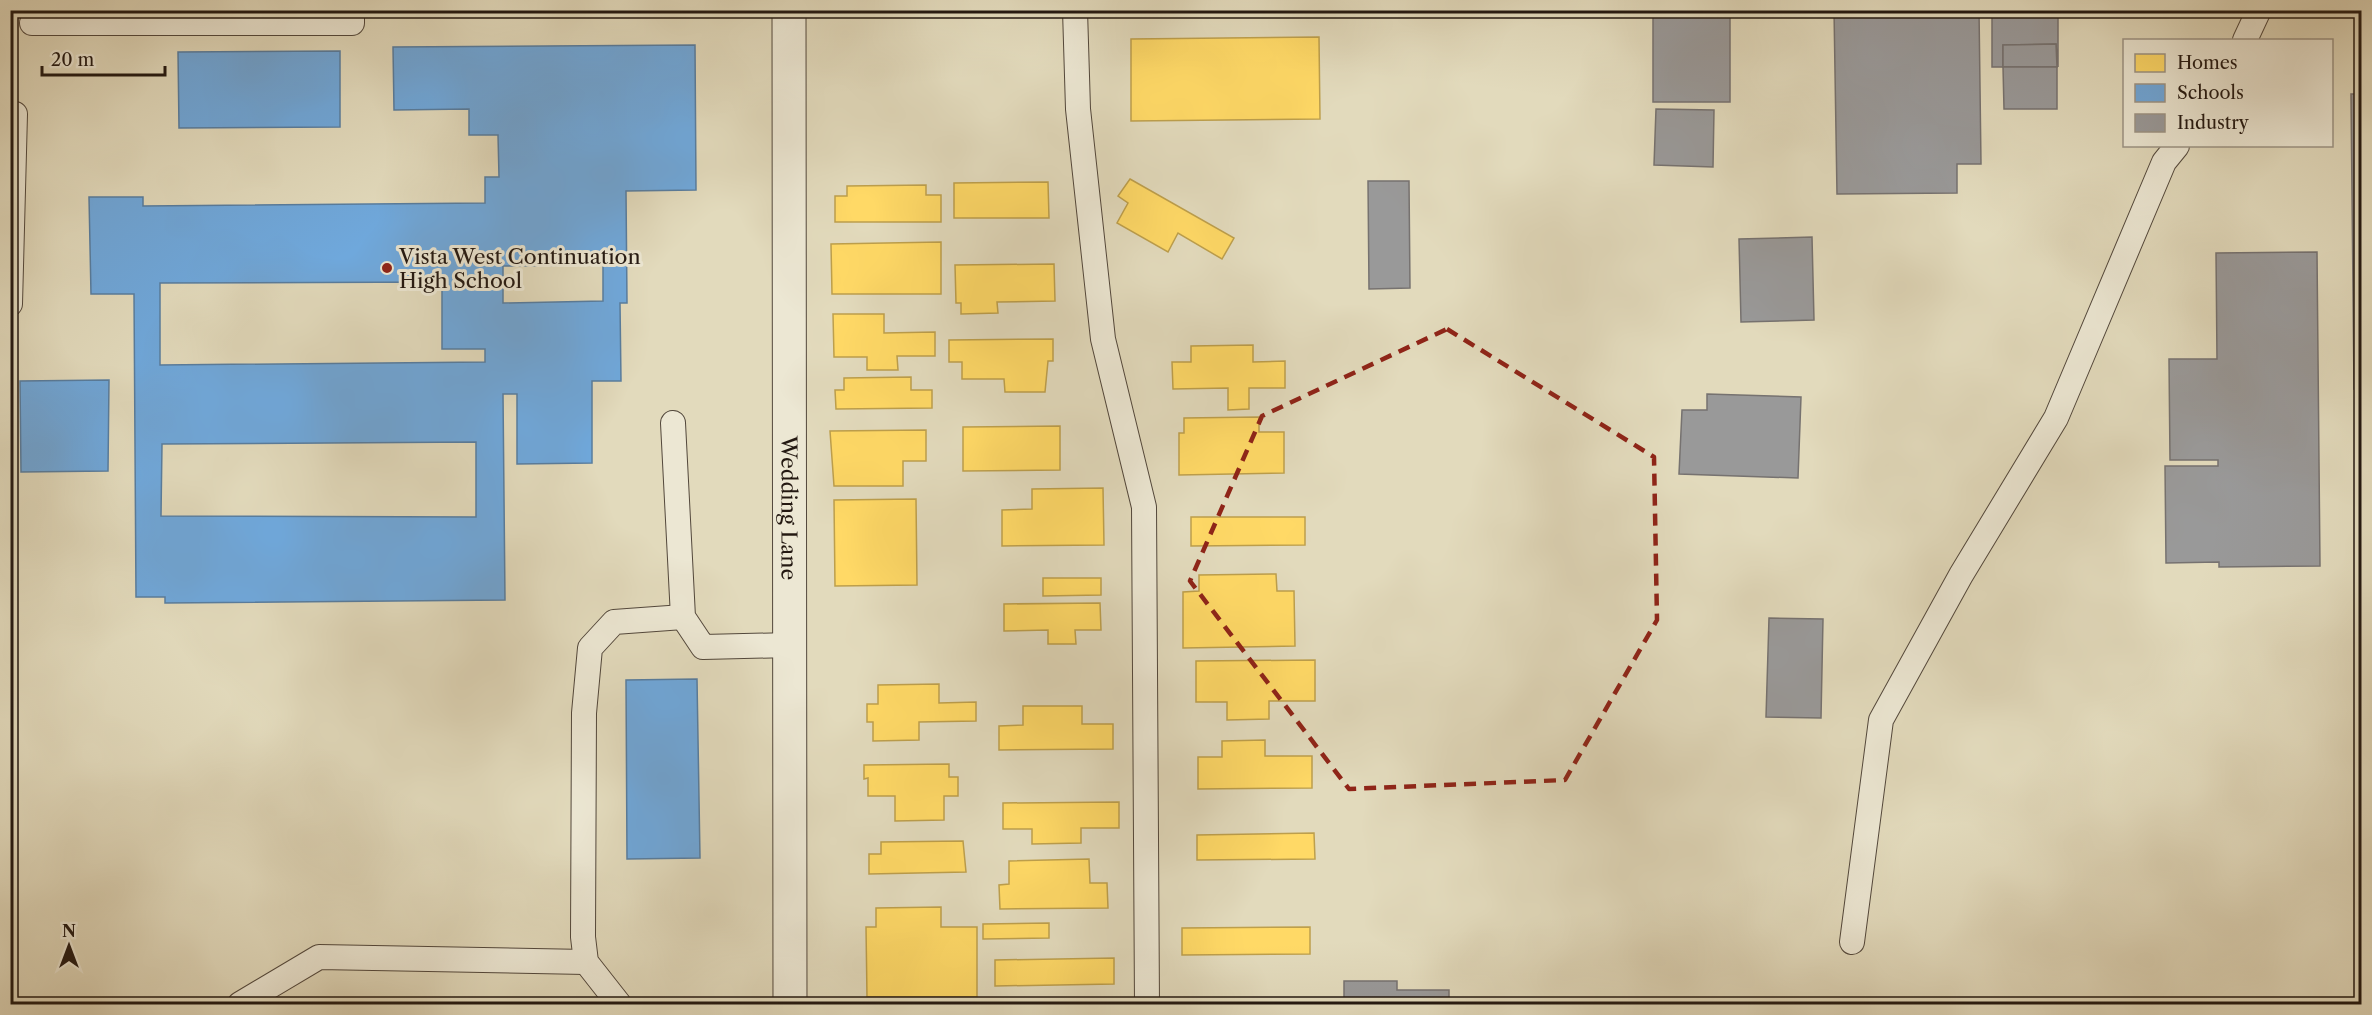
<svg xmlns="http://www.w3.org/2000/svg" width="2372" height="1015" viewBox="0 0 2372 1015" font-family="'Libre Caslon Text',serif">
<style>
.homes{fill:#ffd966;stroke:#bd9f4c;stroke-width:1.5}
.schools{fill:#6fa8dc;stroke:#587d9f;stroke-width:1.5;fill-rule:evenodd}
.industry{fill:#999;stroke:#767270;stroke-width:1.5}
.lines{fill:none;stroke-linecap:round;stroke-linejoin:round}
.service-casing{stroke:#53483c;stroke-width:26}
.minor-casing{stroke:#53483c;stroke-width:35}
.service{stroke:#ece7d3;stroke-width:24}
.minor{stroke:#ece7d3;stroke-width:33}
.marked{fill:none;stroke:#8f2418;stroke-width:4.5;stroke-dasharray:12 8;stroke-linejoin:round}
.poi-dot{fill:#8f2418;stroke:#ece7d3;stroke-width:2}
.labels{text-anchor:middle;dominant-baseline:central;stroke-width:6;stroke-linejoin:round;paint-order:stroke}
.poi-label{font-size:21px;fill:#231811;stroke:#ece7d3;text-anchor:start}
.street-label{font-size:21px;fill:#231811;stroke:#ece7d3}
</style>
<rect width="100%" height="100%" fill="#e2dabc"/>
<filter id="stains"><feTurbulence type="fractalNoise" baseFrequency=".00333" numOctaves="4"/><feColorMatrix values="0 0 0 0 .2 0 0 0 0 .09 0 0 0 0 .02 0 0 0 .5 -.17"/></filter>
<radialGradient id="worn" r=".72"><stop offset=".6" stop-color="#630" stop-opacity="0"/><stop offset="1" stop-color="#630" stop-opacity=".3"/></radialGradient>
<g class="homes">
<path d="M 1319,37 L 1320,119 L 1131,121 L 1131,39 Z"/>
<path d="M 1130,179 L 1234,238 L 1222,259 L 1178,233 L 1168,252 L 1117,223 L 1128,203 L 1118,196 Z"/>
<path d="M 1048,182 L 1049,218 L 954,218 L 954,183 Z"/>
<path d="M 926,185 L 926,195 L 941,195 L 941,222 L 835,222 L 835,196 L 847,196 L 847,186 Z"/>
<path d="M 941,242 L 941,294 L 832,294 L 831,244 Z"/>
<path d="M 1054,264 L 1055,301 L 997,302 L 998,313 L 961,314 L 961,303 L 956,303 L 955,265 Z"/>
<path d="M 833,314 L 884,314 L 884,333 L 935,332 L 935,356 L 897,356 L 898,370 L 867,370 L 867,357 L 834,357 Z"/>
<path d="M 1053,339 L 1053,361 L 1048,361 L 1045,392 L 1005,392 L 1004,379 L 962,379 L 962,362 L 949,362 L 949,340 Z"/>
<path d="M 1253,345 L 1253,362 L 1285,361 L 1285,388 L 1249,388 L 1249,409 L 1228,410 L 1228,388 L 1173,389 L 1172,362 L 1191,362 L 1191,346 Z"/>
<path d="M 911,377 L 911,390 L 932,390 L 932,408 L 836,409 L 835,390 L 844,390 L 844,378 Z"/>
<path d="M 1259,417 L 1259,432 L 1284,432 L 1284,473 L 1179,475 L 1179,433 L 1184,433 L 1184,418 Z"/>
<path d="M 1060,426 L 1060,470 L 963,471 L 963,427 Z"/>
<path d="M 926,430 L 926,461 L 903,461 L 903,486 L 834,486 L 830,431 Z"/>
<path d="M 1103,488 L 1104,545 L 1002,546 L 1002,510 L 1032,509 L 1032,489 Z"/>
<path d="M 916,499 L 917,585 L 835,586 L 834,500 Z"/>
<path d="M 1191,517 L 1305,517 L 1305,545 L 1191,546 Z"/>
<path d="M 1276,574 L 1277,591 L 1294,591 L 1295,646 L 1183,648 L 1183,592 L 1199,591 L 1199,575 Z"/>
<path d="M 1043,578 L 1101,578 L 1101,595 L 1043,596 Z"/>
<path d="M 1100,603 L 1101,630 L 1075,630 L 1076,644 L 1048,644 L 1048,630 L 1004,631 L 1004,604 Z"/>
<path d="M 1315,660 L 1315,701 L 1269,701 L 1269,719 L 1227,720 L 1227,702 L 1196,702 L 1196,661 Z"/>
<path d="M 939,684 L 939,703 L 976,702 L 976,721 L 919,722 L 919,740 L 873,741 L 873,722 L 867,722 L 867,704 L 878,704 L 878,685 Z"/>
<path d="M 1023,706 L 1082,706 L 1082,724 L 1113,724 L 1113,749 L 999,750 L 999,726 L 1023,725 Z"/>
<path d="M 1265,740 L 1265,756 L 1312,756 L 1312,788 L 1198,789 L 1198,757 L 1222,757 L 1222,741 Z"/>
<path d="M 949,764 L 949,777 L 958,777 L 958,796 L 944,796 L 944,820 L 895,821 L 895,796 L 868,796 L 868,778 L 864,779 L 864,765 Z"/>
<path d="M 1119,802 L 1119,828 L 1081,828 L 1081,843 L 1032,844 L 1032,829 L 1003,829 L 1003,803 Z"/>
<path d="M 1314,833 L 1315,859 L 1197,860 L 1197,835 Z"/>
<path d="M 963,841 L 966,872 L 869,874 L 869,854 L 881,854 L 881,842 Z"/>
<path d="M 1089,859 L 1090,883 L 1107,883 L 1108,908 L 1000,909 L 999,885 L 1009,884 L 1009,861 Z"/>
<path d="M 941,907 L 941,927 L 977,927 L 977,997 L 867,997 L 866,927 L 876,927 L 876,908 Z"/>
<path d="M 1049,923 L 1049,938 L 983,939 L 983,924 Z"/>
<path d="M 1310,927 L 1310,954 L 1182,955 L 1182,928 Z"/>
<path d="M 1114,958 L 1114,984 L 995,986 L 995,960 Z"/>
<path d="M 1222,999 L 1260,999 L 1261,1004 L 1222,1004 Z"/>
</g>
<g class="schools">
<path d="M 695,45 L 696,190 L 626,191 L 627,303 L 620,303 L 621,381 L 592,381 L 592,463 L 517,464 L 517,394 L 503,394 L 505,600 L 165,603 L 165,597 L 136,597 L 134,294 L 91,294 L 89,197 L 143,197 L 143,206 L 485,203 L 485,177 L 499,177 L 498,135 L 469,135 L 469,109 L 394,110 L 393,47 ZM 603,265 L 603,301 L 503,303 L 503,266 ZM 442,282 L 442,349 L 485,349 L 485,362 L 160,365 L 160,283 ZM 476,442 L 476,517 L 161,516 L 162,444 Z"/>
<path d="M 340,51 L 340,127 L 179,128 L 178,52 Z"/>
<path d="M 109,380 L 108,471 L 21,472 L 20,381 Z"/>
<path d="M 697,679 L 700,858 L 627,859 L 626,680 Z"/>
</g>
<g class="industry">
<rect x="1653" y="10" width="77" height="92"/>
<path d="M 1834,10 L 1979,10 L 1981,164 L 1957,164 L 1957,193 L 1837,194 Z"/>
<path d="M 1992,10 L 2058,10 L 2058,67 L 2056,44 L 2003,45 L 2003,67 L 1992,67 Z"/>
<path d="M 2056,44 L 2057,67 L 2003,67 L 2003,45 Z"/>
<path d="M 2003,67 L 2057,67 L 2057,109 L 2004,109 Z"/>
<path d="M 2351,94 L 2362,94 L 2362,389 L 2354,389 Z"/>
<path d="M 1656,109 L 1714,110 L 1713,167 L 1654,165 Z"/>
<path d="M 1368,181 L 1409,181 L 1410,288 L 1369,289 Z"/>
<path d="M 1812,237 L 1814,320 L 1741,322 L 1739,239 Z"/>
<path d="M 2317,252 L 2320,566 L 2219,567 L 2219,562 L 2166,563 L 2165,466 L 2218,466 L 2218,460 L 2170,460 L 2169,359 L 2217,359 L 2216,253 Z"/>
<path d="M 1707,394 L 1801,397 L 1798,478 L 1679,474 L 1682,410 L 1707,410 Z"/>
<path d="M 1769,618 L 1823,619 L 1821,718 L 1766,717 Z"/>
<path d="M 1344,981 L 1397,981 L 1397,990 L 1449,990 L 1449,1004 L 1344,1004 Z"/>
</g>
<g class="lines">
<g class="service-casing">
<g id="service">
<path d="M 193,10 L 193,23 L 352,23 L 352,10"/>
<path d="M 1075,10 L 1078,109 L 1103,339 L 1144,507 L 1147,1004"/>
<path d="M 32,23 L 193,23"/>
<path d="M 2245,40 L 2259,10"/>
<path d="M 10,304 L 15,114"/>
<path d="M 673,423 L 683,617 L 703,647 L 790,645"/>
<path d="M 1852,942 L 1881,720 L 1961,575 L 2056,418 L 2164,162 L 2177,146"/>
<path d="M 240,1004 L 319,957 L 586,962"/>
<path d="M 619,1004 L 586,962 L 583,937 L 584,713 L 590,648 L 614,622 L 683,617"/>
</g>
</g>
<g class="minor-casing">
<g id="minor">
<path id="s1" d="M 789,10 L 790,1004"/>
</g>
</g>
<use href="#service" class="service"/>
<use href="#minor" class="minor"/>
</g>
<path class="marked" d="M 1447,329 L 1654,457 L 1657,620 L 1565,780 L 1349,789 L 1190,581 L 1262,416 Z"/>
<circle class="poi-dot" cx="387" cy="268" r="6"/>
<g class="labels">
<g class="poi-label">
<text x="399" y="256">Vista West Continuation<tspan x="399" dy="24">High School</tspan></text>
</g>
<g class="street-label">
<text stroke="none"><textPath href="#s1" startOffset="498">Wedding Lane</textPath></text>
</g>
</g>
<rect width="2372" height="1015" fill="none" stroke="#e2dabc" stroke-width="36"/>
<rect x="12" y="12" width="2348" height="991" fill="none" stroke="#231811" stroke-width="3"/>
<rect x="18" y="18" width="2336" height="979" fill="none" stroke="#231811" stroke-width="1.5"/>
<rect x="2123" y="39" width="210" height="108" fill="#ece7d3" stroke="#9c9485" stroke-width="1.5"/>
<rect x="2135" y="54" width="30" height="18" fill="#ffd966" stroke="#9c9485" stroke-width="1.5"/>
<text x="2177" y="69" font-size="18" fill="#231811">Homes</text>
<rect x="2135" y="84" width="30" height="18" fill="#6fa8dc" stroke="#9c9485" stroke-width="1.5"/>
<text x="2177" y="99" font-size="18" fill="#231811">Schools</text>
<rect x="2135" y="114" width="30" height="18" fill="#999999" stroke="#9c9485" stroke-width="1.5"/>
<text x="2177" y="129" font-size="18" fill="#231811">Industry</text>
<g transform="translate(69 946)" stroke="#ece7d3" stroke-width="4.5" paint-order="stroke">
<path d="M0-4.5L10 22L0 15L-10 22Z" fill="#231811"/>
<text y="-9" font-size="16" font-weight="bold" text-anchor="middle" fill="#231811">N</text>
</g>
<path d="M42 66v9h123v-9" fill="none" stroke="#231811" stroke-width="3"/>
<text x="51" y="66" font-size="18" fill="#231811" stroke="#ece7d3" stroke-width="4.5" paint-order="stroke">20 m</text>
<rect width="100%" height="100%" filter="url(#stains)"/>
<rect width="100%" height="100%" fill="url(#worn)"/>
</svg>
